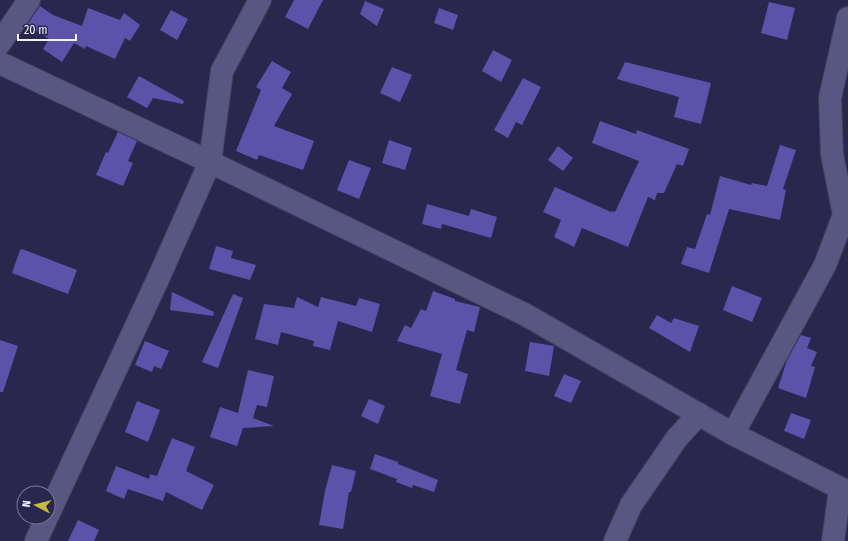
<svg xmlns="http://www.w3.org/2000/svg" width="848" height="541" viewBox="0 0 848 541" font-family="'Fira Sans Condensed',sans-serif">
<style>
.building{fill:#5a53aa}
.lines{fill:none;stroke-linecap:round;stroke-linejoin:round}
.minor-casing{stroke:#444160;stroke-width:24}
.minor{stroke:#585782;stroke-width:22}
</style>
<rect width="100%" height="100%" fill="#2a274e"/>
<g class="building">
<path d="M 294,0 L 323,0 L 308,29 L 285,17 Z"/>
<path d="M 365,1 L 384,9 L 377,26 L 360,14 Z"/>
<path d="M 769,2 L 795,8 L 787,40 L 761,33 Z"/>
<path d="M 40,6 L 53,15 L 82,26 L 88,8 L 120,20 L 124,13 L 140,25 L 130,41 L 125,38 L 115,59 L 86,46 L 85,49 L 74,43 L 62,62 L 43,49 L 49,39 L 27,25 Z"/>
<path d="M 439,8 L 458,15 L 453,30 L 434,23 Z"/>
<path d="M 171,10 L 188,19 L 177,40 L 160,30 Z"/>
<path d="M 493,50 L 512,60 L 501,82 L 482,71 Z"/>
<path d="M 272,61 L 291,72 L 282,88 L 292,94 L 274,126 L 314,141 L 303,170 L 259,155 L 257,160 L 236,151 L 261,90 L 256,87 Z"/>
<path d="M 625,62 L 711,83 L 701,124 L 674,117 L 679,97 L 617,79 Z"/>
<path d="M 392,67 L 412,75 L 400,102 L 380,93 Z"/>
<path d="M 139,76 L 184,101 L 183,104 L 153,98 L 147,108 L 127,97 Z"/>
<path d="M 523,78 L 541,87 L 522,125 L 516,122 L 508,138 L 494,130 Z"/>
<path d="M 600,121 L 636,134 L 637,130 L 689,149 L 683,166 L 677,164 L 664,193 L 657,193 L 655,200 L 648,197 L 628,247 L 582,228 L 574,247 L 554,237 L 561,220 L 543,212 L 555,187 L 611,212 L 612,211 L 615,212 L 639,161 L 592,143 Z"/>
<path d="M 118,132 L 137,141 L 128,161 L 133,163 L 123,186 L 96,175 L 106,152 L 108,153 Z"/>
<path d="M 389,140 L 412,148 L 405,170 L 382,163 Z"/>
<path d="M 780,145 L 796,150 L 783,189 L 786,190 L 780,220 L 729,209 L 709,273 L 681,264 L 687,247 L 695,249 L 707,214 L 710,215 L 720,176 L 751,185 L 752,183 L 767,186 Z"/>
<path d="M 558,146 L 573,158 L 563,171 L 548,160 Z"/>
<path d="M 349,160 L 371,168 L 359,199 L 337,190 Z"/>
<path d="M 427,204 L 469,216 L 471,209 L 497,217 L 491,238 L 442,224 L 441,229 L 422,224 Z"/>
<path d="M 216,246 L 233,251 L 231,258 L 256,265 L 250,280 L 209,269 Z"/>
<path d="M 22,249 L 77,270 L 68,294 L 12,273 L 20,250 Z"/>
<path d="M 732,286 L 762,298 L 752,322 L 723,310 Z"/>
<path d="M 433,291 L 455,299 L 455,301 L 480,307 L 474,332 L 467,330 L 456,370 L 468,374 L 460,404 L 430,396 L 442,354 L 397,341 L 405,325 L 411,328 L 421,309 L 426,311 Z"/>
<path d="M 172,292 L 214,312 L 213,316 L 170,310 Z"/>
<path d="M 233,294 L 243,298 L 218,368 L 202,362 Z"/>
<path d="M 297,297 L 318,307 L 321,297 L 356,306 L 359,298 L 380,304 L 372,332 L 338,321 L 330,350 L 313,346 L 314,341 L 281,332 L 278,345 L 255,339 L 264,304 L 294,308 Z"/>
<path d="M 657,315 L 671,323 L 674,318 L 699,326 L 690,352 L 649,328 Z"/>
<path d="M 801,335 L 811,338 L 807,348 L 817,352 L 811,366 L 815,367 L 806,398 L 778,388 L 787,360 Z"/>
<path d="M 0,340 L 18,346 L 3,392 L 0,392 Z"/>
<path d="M 145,341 L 169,351 L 161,369 L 154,366 L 152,372 L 135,365 Z"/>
<path d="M 530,342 L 554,346 L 549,376 L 525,371 Z"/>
<path d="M 248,370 L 274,376 L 267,407 L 257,405 L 253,418 L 274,426 L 243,428 L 237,446 L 210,437 L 220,407 L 238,413 Z"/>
<path d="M 564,374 L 581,381 L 571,403 L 554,396 Z"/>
<path d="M 369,399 L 385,406 L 378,424 L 361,416 Z"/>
<path d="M 137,401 L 160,410 L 148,442 L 125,432 Z"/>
<path d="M 791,413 L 811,420 L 804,439 L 784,431 Z"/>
<path d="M 172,438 L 195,447 L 186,471 L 214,485 L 202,510 L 166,492 L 163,501 L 128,489 L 124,499 L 106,491 L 116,466 L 149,479 L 150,474 L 157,476 Z"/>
<path d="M 375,454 L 398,462 L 398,464 L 438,480 L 434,492 L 413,485 L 412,488 L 396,482 L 397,479 L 370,469 Z"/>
<path d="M 332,465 L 356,471 L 351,492 L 349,492 L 343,529 L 319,525 L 325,491 Z"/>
<path d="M 78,520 L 99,530 L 94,541 L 68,541 Z"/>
</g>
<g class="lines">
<g class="minor-casing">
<g id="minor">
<path d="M 0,43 L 29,0"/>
<path d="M 0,63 L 210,162 L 526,315 L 733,434 L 848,492"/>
<path d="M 733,434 L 825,265 L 844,215 L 832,154 L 830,98 L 848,18"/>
<path d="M 48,515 L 158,279 L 210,162 L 222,71 L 260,0"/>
<path d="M 36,541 L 47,517"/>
<path d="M 615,541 L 631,505 L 677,438 L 699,414"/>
<path d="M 833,541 L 840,489"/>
</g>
</g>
<use href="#minor" class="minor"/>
</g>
<g transform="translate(36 505) rotate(277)"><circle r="19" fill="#2a274e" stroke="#7a7994"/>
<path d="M0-3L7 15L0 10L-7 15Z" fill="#c7bb3c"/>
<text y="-6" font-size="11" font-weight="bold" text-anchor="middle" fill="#f3f4fe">N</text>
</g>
<path d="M18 34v6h58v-6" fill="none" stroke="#f3f4fe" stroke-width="2"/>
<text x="24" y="34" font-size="12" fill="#f3f4fe" stroke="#2a274e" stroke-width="3" paint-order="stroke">20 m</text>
</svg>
